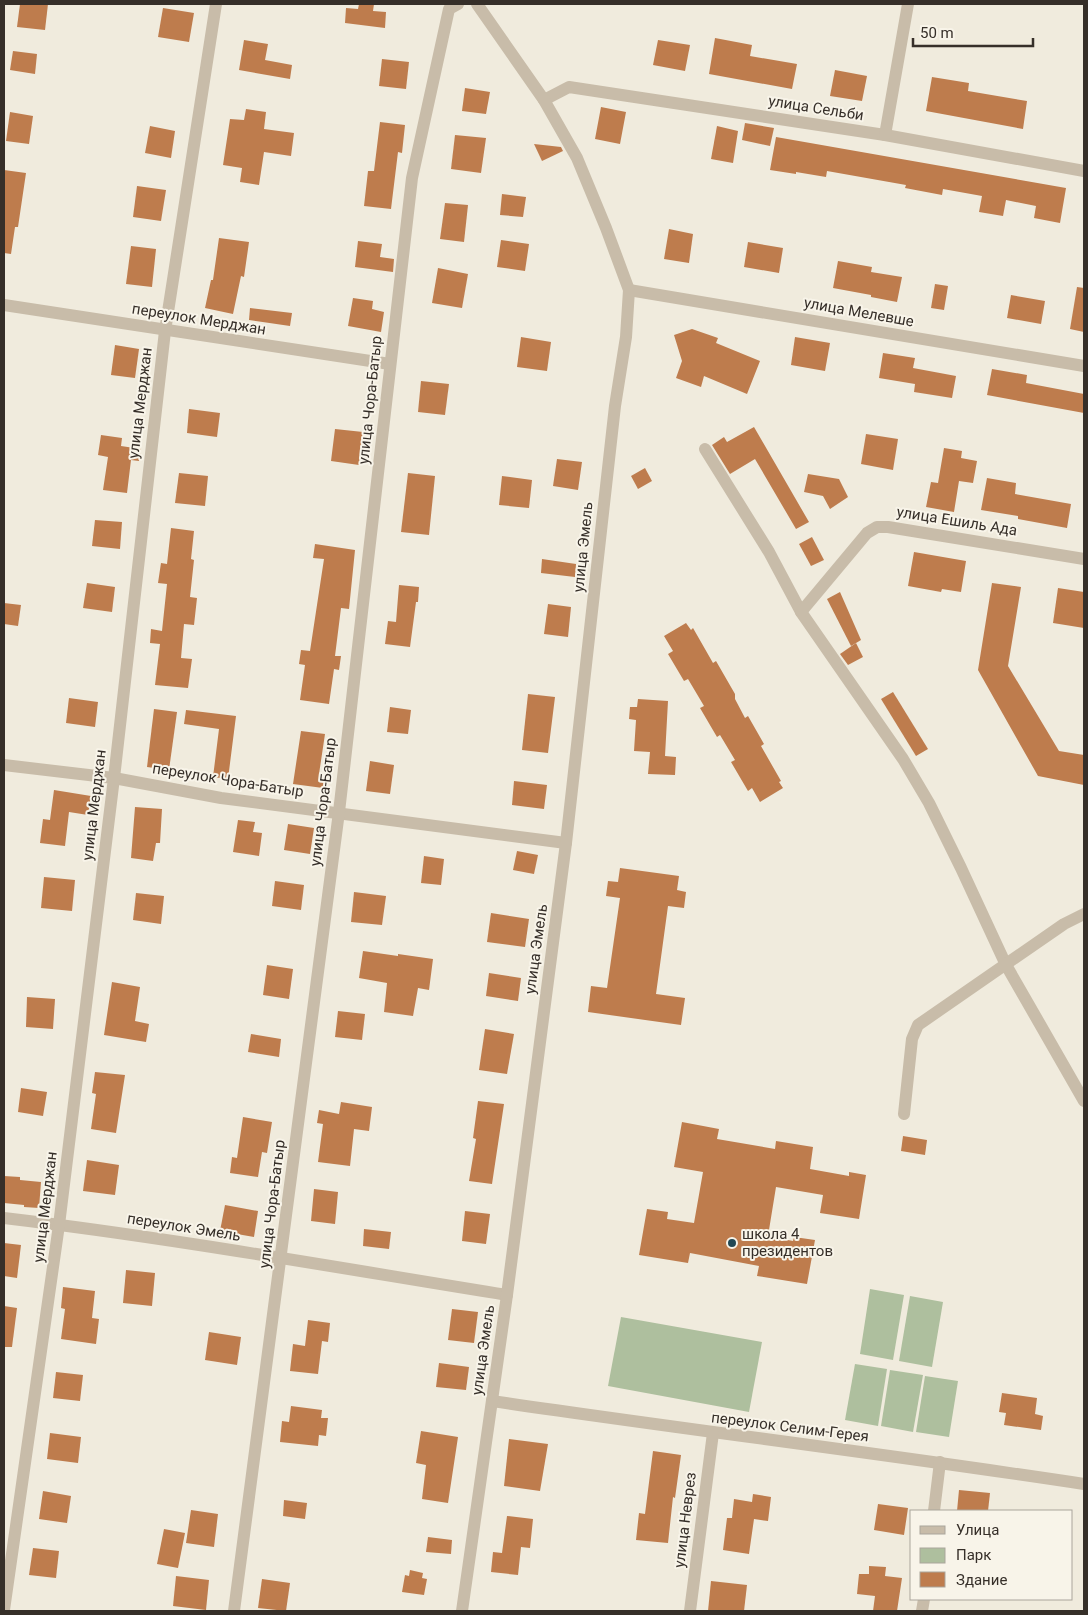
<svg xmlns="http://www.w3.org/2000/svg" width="1088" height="1615" viewBox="0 0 1088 1615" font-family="Roboto,sans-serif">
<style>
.green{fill:#aebf9e}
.building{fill:#be7c4d}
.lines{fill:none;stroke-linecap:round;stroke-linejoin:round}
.minor{stroke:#c8bca9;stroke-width:12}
.poi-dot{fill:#214854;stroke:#f8f4e9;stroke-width:2}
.labels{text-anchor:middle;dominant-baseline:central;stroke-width:4;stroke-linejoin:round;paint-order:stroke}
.street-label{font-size:15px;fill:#362f29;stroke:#f8f4e9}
.poi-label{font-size:15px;fill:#362f29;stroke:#f8f4e9;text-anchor:start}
</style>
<rect width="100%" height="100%" fill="#f0ebdd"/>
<g class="green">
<path d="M 870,1289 L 904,1295 L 893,1360 L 860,1354 Z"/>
<path d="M 910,1296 L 943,1302 L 932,1367 L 899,1361 Z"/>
<path d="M 621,1317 L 762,1342 L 749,1412 L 608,1386 Z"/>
<path d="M 855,1364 L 887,1369 L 878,1426 L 845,1420 Z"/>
<path d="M 890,1370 L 923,1375 L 913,1432 L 881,1426 Z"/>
<path d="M 925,1376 L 958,1381 L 949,1437 L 916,1432 Z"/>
</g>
<g class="building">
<path d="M 20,4 L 48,4 L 45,30 L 17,27 Z"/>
<path d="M 359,4 L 374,4 L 373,11 L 386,12 L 385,28 L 345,23 L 346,8 L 358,9 Z"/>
<path d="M 163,8 L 194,13 L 189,42 L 158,37 Z"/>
<path d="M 715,38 L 752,45 L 750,56 L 797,64 L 792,89 L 709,74 Z"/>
<path d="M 244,40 L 268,44 L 265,60 L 292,65 L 290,79 L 239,70 Z"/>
<path d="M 658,40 L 690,45 L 685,71 L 653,65 Z"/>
<path d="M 13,51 L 37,54 L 35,74 L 10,70 Z"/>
<path d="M 382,59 L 409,62 L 406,89 L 379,86 Z"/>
<path d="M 835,70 L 867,76 L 862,101 L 830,96 Z"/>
<path d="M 932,77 L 969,83 L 968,91 L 1027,101 L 1023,129 L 926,111 Z"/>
<path d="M 465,88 L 490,92 L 486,114 L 462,111 Z"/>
<path d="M 601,107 L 626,112 L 620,144 L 595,139 Z"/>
<path d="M 246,109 L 266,112 L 264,129 L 294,133 L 291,156 L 264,152 L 259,185 L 240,182 L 242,168 L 223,165 L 230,119 L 244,120 Z"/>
<path d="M 10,112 L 33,116 L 29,144 L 6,141 Z"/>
<path d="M 380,122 L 405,125 L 402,153 L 398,152 L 391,209 L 364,206 L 368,171 L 374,171 Z"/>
<path d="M 745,123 L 774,128 L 770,146 L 742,140 Z"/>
<path d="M 150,126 L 175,131 L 171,158 L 145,153 Z"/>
<path d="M 717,126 L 738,131 L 733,163 L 711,159 Z"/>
<path d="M 455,135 L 486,138 L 481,173 L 451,169 Z"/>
<path d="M 776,137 L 1066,188 L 1060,223 L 1034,218 L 1036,206 L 1006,200 L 1003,216 L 979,212 L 982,196 L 943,189 L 942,195 L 905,188 L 906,185 L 827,171 L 826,177 L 796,172 L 796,174 L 770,170 Z"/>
<path d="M 534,144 L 561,147 L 563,151 L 542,161 Z"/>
<path d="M 4,170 L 26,173 L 18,227 L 15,227 L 11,254 L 4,253 Z"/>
<path d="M 137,186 L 166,190 L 161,221 L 133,217 Z"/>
<path d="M 502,194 L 526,197 L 523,217 L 500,215 Z"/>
<path d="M 445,203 L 468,205 L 464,242 L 440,239 Z"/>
<path d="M 669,229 L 693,234 L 689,263 L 664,259 Z"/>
<path d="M 219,238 L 249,242 L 244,277 L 241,276 L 233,314 L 205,308 L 211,280 L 213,280 Z"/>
<path d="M 501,240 L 529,244 L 525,271 L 497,267 Z"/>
<path d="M 358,241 L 382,244 L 380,257 L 394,259 L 393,272 L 355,267 Z"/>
<path d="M 748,242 L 783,248 L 779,273 L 744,267 Z"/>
<path d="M 131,246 L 156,249 L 152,287 L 126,284 Z"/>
<path d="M 838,261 L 872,267 L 871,272 L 902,277 L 897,302 L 871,297 L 871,295 L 833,288 Z"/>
<path d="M 438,268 L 468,274 L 462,308 L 432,303 Z"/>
<path d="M 935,284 L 948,286 L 944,310 L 931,308 Z"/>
<path d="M 1077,287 L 1084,288 L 1084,332 L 1070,329 Z"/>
<path d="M 1011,295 L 1045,301 L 1041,324 L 1007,318 Z"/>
<path d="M 353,298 L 373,301 L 372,309 L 384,312 L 381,332 L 348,326 Z"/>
<path d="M 250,308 L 292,313 L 290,326 L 249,320 Z"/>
<path d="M 692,329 L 718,338 L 716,343 L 760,361 L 747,394 L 704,376 L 701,387 L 676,378 L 682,361 L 674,335 Z"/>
<path d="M 521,337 L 551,342 L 547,371 L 517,367 Z"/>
<path d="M 795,337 L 830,343 L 825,371 L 791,365 Z"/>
<path d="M 115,345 L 139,349 L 135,378 L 111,375 Z"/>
<path d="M 883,353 L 915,358 L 913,368 L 956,376 L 952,398 L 914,392 L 915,384 L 879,378 Z"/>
<path d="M 992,369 L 1027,375 L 1026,383 L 1084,394 L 1084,413 L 987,395 Z"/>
<path d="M 421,381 L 449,384 L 445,415 L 418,412 Z"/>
<path d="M 189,409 L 220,413 L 217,437 L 187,433 Z"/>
<path d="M 754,427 L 809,522 L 796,529 L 755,459 L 730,474 L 712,445 L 724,437 L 727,442 Z"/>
<path d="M 335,429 L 363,432 L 359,465 L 331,461 Z"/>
<path d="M 866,434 L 898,439 L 893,470 L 861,464 Z"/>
<path d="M 101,435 L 122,438 L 121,446 L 141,449 L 139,461 L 131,460 L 127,493 L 103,490 L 108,457 L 98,455 Z"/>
<path d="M 944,448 L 962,451 L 961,458 L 977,461 L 973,483 L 959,481 L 954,512 L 926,507 L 931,482 L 938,483 Z"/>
<path d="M 557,459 L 582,462 L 578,490 L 553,486 Z"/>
<path d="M 645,468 L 652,481 L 638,489 L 631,476 Z"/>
<path d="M 179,473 L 208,476 L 205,506 L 175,503 Z"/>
<path d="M 408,473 L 435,476 L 429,535 L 401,532 Z"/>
<path d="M 808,474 L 839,479 L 848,497 L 830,509 L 823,496 L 804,492 Z"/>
<path d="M 502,476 L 532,480 L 529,508 L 499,505 Z"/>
<path d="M 987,478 L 1016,483 L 1015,494 L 1071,504 L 1067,528 L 1018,519 L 1018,516 L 981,510 Z"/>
<path d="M 95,520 L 122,522 L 120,549 L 92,546 Z"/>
<path d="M 171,528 L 194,531 L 191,559 L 194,560 L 190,597 L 197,598 L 194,625 L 184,624 L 181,658 L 192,659 L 188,688 L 155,685 L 160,644 L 150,643 L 151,629 L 162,631 L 167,584 L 158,583 L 161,563 L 167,564 Z"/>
<path d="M 812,537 L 824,560 L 811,566 L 799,544 Z"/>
<path d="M 315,544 L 355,550 L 349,609 L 341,608 L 335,656 L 341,656 L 339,670 L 334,669 L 329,704 L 300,700 L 305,665 L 299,664 L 301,650 L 310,651 L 324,559 L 313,558 Z"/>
<path d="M 914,552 L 966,561 L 961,592 L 942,589 L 941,592 L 908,586 Z"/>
<path d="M 542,559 L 576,564 L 575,577 L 541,573 Z"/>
<path d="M 87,583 L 115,587 L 112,612 L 83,608 Z"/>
<path d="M 992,583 L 1021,587 L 1008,666 L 1059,751 L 1084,755 L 1084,785 L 1038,776 L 978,670 Z"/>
<path d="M 399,585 L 419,587 L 418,602 L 416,602 L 410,647 L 385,644 L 388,621 L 396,622 Z"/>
<path d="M 1058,588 L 1084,592 L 1084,628 L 1053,623 Z"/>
<path d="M 840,592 L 861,640 L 851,646 L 827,599 Z"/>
<path d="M 4,603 L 21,605 L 18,626 L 4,624 Z"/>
<path d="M 548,604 L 571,607 L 568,637 L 544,634 Z"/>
<path d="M 686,623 L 691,630 L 693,628 L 713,663 L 716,661 L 735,694 L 735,699 L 745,718 L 748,716 L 764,744 L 761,746 L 781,781 L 779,782 L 783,788 L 760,802 L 752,788 L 748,791 L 731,762 L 735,760 L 720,735 L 717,737 L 700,708 L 704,706 L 688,679 L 684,681 L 668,654 L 673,651 L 664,636 Z"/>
<path d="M 856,643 L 863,657 L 848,665 L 840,654 Z"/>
<path d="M 893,692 L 928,749 L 916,756 L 881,699 Z"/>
<path d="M 528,694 L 555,697 L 548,753 L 522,750 Z"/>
<path d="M 69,698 L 98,702 L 95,727 L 66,723 Z"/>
<path d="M 638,699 L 668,701 L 665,756 L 676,757 L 675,775 L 648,774 L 650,752 L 634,751 L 636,720 L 629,719 L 630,707 L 637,707 Z"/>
<path d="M 390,707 L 411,710 L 408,734 L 387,732 Z"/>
<path d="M 154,709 L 177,712 L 169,770 L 147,767 Z"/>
<path d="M 186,710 L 236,716 L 228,779 L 213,777 L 219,729 L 184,724 Z"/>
<path d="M 301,731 L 325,734 L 319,774 L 325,776 L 323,788 L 293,784 Z"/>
<path d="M 370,761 L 394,765 L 390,794 L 366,791 Z"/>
<path d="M 514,781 L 547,785 L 544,809 L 512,805 Z"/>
<path d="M 54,790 L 91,796 L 88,815 L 69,812 L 65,846 L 40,843 L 43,819 L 50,820 Z"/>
<path d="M 135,807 L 162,809 L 160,843 L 156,843 L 153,861 L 131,858 Z"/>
<path d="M 238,820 L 255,822 L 253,832 L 262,833 L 259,856 L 233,852 Z"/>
<path d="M 288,824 L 314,828 L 310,854 L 284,850 Z"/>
<path d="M 517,851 L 538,855 L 534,874 L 513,870 Z"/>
<path d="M 424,856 L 444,859 L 441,885 L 421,883 Z"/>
<path d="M 620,868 L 679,876 L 677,890 L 686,892 L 684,908 L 668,906 L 656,994 L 685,998 L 681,1025 L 588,1012 L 591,986 L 607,988 L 620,898 L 606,896 L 608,881 L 618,882 Z"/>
<path d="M 44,877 L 75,880 L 72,911 L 41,908 Z"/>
<path d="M 275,881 L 304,885 L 301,910 L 272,906 Z"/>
<path d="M 354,892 L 386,896 L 382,925 L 351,922 Z"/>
<path d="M 136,893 L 164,896 L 161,924 L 133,920 Z"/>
<path d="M 491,913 L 529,919 L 525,947 L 487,942 Z"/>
<path d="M 363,951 L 398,956 L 398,954 L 433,959 L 429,990 L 418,988 L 413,1016 L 384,1012 L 387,983 L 359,978 Z"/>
<path d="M 267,965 L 293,969 L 289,999 L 263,995 Z"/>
<path d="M 489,973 L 521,978 L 518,1001 L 486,996 Z"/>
<path d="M 112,982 L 140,987 L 135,1021 L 149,1024 L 146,1042 L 104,1035 Z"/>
<path d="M 27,997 L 55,999 L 53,1029 L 26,1027 Z"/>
<path d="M 338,1011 L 365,1014 L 362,1040 L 335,1037 Z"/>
<path d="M 485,1029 L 514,1034 L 507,1074 L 479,1070 Z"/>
<path d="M 251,1034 L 281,1039 L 279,1057 L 248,1052 Z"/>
<path d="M 95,1072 L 125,1075 L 116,1133 L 91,1129 L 96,1094 L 92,1093 Z"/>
<path d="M 21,1088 L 47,1092 L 43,1116 L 18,1112 Z"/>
<path d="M 478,1101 L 504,1104 L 492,1184 L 469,1181 L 476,1139 L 473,1138 Z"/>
<path d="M 341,1102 L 372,1107 L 369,1131 L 354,1129 L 350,1166 L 318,1162 L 323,1124 L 317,1123 L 319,1110 L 339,1114 Z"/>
<path d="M 243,1117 L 272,1122 L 267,1153 L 262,1152 L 258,1177 L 230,1173 L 232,1157 L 237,1158 Z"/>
<path d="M 682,1122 L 719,1129 L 717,1139 L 775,1149 L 776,1141 L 813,1147 L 810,1169 L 849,1176 L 849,1172 L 866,1175 L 859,1219 L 820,1213 L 823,1195 L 776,1187 L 768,1236 L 793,1241 L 794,1237 L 815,1240 L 807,1284 L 757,1276 L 759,1266 L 690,1253 L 688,1263 L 639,1255 L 647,1209 L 668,1212 L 667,1219 L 694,1223 L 703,1172 L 674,1167 Z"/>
<path d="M 903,1136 L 927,1140 L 925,1155 L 901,1151 Z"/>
<path d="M 87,1160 L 119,1165 L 115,1195 L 83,1191 Z"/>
<path d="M 4,1176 L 20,1177 L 20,1180 L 41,1182 L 39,1208 L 24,1207 L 24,1205 L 4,1203 Z"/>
<path d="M 314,1189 L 338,1192 L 335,1224 L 311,1221 Z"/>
<path d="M 225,1205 L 258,1211 L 254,1237 L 220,1231 Z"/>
<path d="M 465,1211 L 490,1214 L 486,1244 L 462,1241 Z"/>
<path d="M 364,1229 L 391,1232 L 389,1249 L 363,1246 Z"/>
<path d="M 4,1243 L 21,1245 L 17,1278 L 4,1276 Z"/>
<path d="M 126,1270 L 155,1273 L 152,1306 L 123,1303 Z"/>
<path d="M 63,1287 L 95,1291 L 92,1318 L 99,1319 L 96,1344 L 61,1339 L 65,1309 L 61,1308 Z"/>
<path d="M 4,1306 L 17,1308 L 12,1347 L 4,1347 Z"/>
<path d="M 452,1309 L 478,1312 L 474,1343 L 448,1340 Z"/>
<path d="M 308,1320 L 330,1323 L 328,1342 L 322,1341 L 318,1374 L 290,1371 L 293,1344 L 305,1346 Z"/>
<path d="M 209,1332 L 241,1337 L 237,1365 L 205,1360 Z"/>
<path d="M 439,1363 L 469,1367 L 466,1390 L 436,1387 Z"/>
<path d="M 56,1372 L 83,1375 L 80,1401 L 53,1398 Z"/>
<path d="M 1002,1393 L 1037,1398 L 1035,1414 L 1043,1416 L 1041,1430 L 1004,1425 L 1006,1413 L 999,1412 Z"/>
<path d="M 291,1406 L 322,1410 L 321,1418 L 328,1418 L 326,1436 L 319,1435 L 318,1446 L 280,1442 L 282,1421 L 289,1422 Z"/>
<path d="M 421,1431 L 458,1437 L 448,1503 L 422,1499 L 426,1465 L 416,1463 Z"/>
<path d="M 50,1433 L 81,1437 L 78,1463 L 47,1459 Z"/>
<path d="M 509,1439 L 548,1444 L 540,1491 L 504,1486 Z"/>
<path d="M 653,1451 L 681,1455 L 675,1498 L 673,1497 L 668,1543 L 636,1540 L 639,1513 L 645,1514 Z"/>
<path d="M 959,1490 L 990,1493 L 988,1511 L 957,1511 Z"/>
<path d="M 43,1491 L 71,1496 L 67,1523 L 39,1519 Z"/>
<path d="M 753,1494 L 771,1497 L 768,1521 L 754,1519 L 749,1554 L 723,1550 L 727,1518 L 732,1518 L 734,1499 L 752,1502 Z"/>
<path d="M 284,1500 L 307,1503 L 305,1519 L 283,1516 Z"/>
<path d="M 878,1504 L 908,1508 L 904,1535 L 874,1530 Z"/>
<path d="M 191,1510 L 218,1514 L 214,1547 L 186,1543 Z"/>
<path d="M 507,1516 L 533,1519 L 530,1548 L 521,1547 L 518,1575 L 491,1572 L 493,1552 L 502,1553 Z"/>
<path d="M 164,1529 L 185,1533 L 178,1568 L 157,1564 Z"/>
<path d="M 428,1537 L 452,1540 L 451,1554 L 426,1552 Z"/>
<path d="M 33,1548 L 59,1551 L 56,1578 L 29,1575 Z"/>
<path d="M 869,1566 L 886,1567 L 885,1576 L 902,1578 L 897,1611 L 873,1611 L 875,1596 L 857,1594 L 859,1574 L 869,1574 Z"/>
<path d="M 410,1570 L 423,1573 L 422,1578 L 427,1579 L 424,1595 L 402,1592 L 405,1575 L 409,1576 Z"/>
<path d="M 176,1576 L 209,1580 L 206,1610 L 173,1606 Z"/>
<path d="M 262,1579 L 290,1583 L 286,1611 L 258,1608 Z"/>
<path d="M 711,1581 L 747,1585 L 744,1611 L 708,1611 Z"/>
</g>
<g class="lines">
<g class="minor">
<path d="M 544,100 L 569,87 L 885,135 L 1084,171"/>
<path d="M 885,135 L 908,4"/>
<path d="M 629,290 L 1084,366"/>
<path d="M 4,305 L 390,364"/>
<path d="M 705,449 L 769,552 L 801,612 L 903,759 L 929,803 L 961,868 L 1006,965 L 1084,1101"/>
<path d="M 801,612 L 867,533 L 877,527 L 888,527 L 1084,559"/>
<path d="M 4,765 L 114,778 L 221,798 L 566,843"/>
<path d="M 904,1114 L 912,1039 L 918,1025 L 1064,924 L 1084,914"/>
<path d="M 4,1218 C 172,1238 339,1268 507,1295"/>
<path d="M 492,1401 C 689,1430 887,1454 1084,1484"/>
<path d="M 934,1511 L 940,1462"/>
<path d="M 4,1610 L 59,1225 L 114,778 L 165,331 L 216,4"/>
<path d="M 234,1611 L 339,812 L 412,178 L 449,9 L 458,4"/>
<path d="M 462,1611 L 507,1295 L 566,843 L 615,406 L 626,337 L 629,290 L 606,228 L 577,158 L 544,100 L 477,4"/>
<path d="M 690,1611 L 713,1433"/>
<path d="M 922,1611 L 924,1599"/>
</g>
</g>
<circle class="poi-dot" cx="732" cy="1243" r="5"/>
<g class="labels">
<g class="street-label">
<text transform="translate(816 108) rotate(9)">улица Сельби</text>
<text transform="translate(859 312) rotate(10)">улица Мелевше</text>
<text transform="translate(199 319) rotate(9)">переулок Мерджан</text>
<text transform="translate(370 400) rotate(-84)">улица Чора-Батыр</text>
<text transform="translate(140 403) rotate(-83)">улица Мерджан</text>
<text transform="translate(957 521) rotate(9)">улица Ешиль Ада</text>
<text transform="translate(583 547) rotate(-84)">улица Эмель</text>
<text transform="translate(228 780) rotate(9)">переулок Чора-Батыр</text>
<text transform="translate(323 802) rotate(-83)">улица Чора-Батыр</text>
<text transform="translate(94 805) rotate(-83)">улица Мерджан</text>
<text transform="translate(536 949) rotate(-82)">улица Эмель</text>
<text transform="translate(272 1204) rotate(-83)">улица Чора-Батыр</text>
<text transform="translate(45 1207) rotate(-83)">улица Мерджан</text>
<text transform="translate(184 1227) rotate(9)">переулок Эмель</text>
<text transform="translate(483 1350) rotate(-82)">улица Эмель</text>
<text transform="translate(790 1427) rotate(7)">переулок Селим-Герея</text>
<text transform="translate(685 1520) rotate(-83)">улица Неврез</text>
</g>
<g class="poi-label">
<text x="742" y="1234">школа 4<tspan x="742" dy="17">президентов</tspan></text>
</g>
</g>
<rect width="1088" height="1615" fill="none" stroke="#362f29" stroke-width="10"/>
<rect x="910" y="1510" width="162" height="90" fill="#f8f4e9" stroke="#aaa59c"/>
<rect x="920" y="1526" width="25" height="8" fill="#c8bca9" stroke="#aaa59c"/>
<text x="956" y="1535" font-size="15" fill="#362f29">Улица</text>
<rect x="920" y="1548" width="25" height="15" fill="#aebf9e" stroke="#aaa59c"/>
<text x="956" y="1560" font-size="15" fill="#362f29">Парк</text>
<rect x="920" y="1572" width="25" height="15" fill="#be7c4d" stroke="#aaa59c"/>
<text x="956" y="1585" font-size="15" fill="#362f29">Здание</text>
<path d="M913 38v8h120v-8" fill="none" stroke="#362f29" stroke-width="2.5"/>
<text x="920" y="38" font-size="15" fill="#362f29" stroke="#f8f4e9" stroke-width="4" paint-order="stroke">50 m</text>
</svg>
